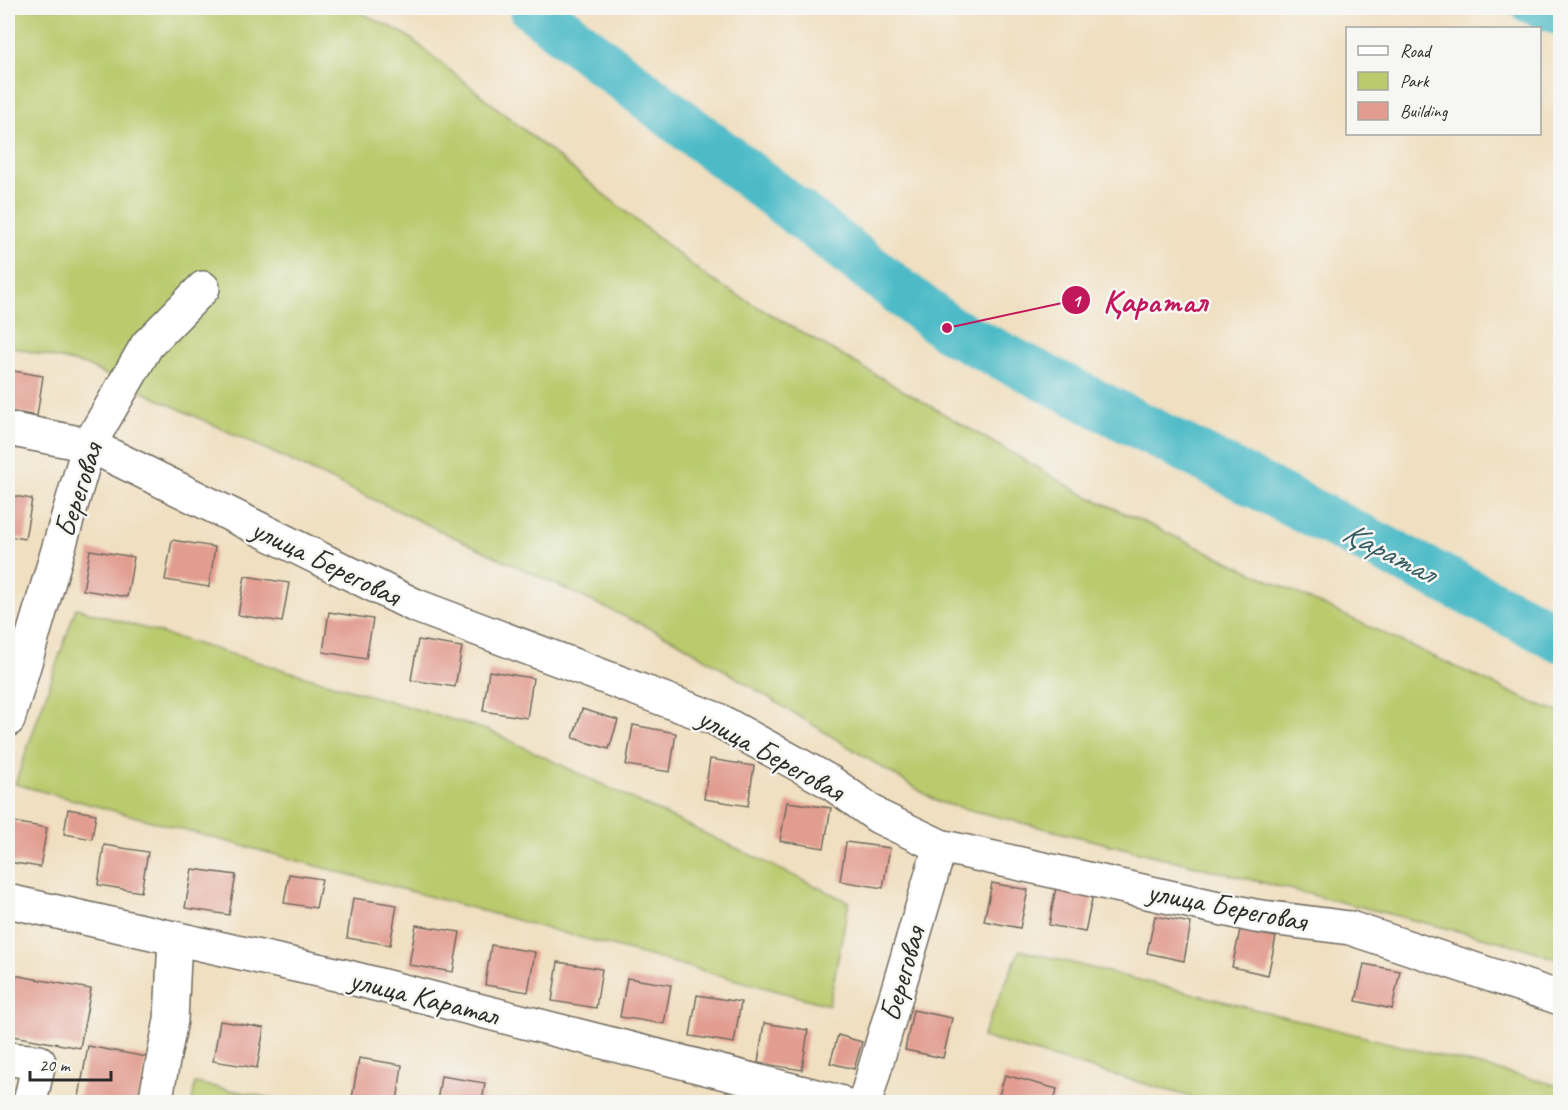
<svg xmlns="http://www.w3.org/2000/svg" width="1568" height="1110" viewBox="0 0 1568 1110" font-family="Caveat,sans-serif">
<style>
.green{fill:#baca6d;stroke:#727a4c;stroke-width:1.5}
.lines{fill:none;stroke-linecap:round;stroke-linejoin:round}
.canal{stroke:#4ebbc7;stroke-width:28}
.river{stroke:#4ebbc7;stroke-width:48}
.building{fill:#e29d91}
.minor-casing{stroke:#706a5f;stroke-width:36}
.minor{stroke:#fff;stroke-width:33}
.labels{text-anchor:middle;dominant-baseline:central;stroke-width:5;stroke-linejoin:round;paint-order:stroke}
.street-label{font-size:30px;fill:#2b2b2b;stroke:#f6f6f2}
.water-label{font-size:32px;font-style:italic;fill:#375d62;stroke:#f6f6f2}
.leader{fill:none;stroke:#c2185b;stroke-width:2}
.callout-dot{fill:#c2185b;stroke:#f6f6f2;stroke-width:2}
.mark-label{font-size:18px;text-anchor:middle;font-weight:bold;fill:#fff}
.callout-label{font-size:32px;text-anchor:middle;font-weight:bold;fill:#c2185b;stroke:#f6f6f2;stroke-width:5;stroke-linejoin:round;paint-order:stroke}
</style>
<rect width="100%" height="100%" fill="#f6f6f2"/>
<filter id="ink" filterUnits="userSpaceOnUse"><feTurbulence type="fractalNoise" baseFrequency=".0167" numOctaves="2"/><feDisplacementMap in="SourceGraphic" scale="12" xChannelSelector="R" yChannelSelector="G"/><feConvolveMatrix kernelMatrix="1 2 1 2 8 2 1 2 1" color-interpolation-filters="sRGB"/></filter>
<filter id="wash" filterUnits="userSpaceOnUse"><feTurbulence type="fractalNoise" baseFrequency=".008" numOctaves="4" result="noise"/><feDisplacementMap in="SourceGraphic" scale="24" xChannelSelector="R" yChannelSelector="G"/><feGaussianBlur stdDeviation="1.35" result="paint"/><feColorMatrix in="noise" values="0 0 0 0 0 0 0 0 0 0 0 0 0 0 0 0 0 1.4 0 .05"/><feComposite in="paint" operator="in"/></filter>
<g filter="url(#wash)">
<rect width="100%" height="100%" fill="#f0dfc0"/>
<g class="green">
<path d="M 8,8 L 351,8 L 405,34 L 708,278 L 1081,493 L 1534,703 L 1560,712 L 1560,960 L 1518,946 L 938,802 L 677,641 L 85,365 L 8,346 Z"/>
<path d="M 76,608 L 490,731 L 849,902 L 829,1005 L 15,784 Z"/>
<path d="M 1020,950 L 1560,1086 L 1560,1102 L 1208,1102 L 982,1037 Z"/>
<path d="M 195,1083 L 291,1102 L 192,1102 Z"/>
</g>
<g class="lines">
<path class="canal" d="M 1525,8 L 1560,22"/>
<path class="river" d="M 533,8 L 947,328 L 1560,638"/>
</g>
<g id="blocks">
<g class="building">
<path d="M 8,370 L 43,376 L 37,416 L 8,411 Z"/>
<path d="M 8,495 L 32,499 L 25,539 L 8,536 Z"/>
<path d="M 172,540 L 215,547 L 209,587 L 165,580 Z"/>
<path d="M 90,550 L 134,557 L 127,597 L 83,590 Z"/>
<path d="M 245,576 L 289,583 L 282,622 L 238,615 Z"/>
<path d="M 329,612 L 373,619 L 366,659 L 323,652 Z"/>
<path d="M 418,640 L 462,647 L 455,687 L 411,680 Z"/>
<path d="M 489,671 L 533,678 L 527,718 L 483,711 Z"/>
<path d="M 582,709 L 618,720 L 609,749 L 573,738 Z"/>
<path d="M 633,725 L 676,733 L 670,772 L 626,765 Z"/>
<path d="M 710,759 L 754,766 L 748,806 L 704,799 Z"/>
<path d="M 787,802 L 831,808 L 824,848 L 780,841 Z"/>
<path d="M 68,809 L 96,814 L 92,839 L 64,834 Z"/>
<path d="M 8,821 L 47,828 L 40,867 L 8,862 Z"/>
<path d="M 846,842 L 890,848 L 883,888 L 840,881 Z"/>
<path d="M 104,845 L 148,852 L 141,892 L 98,885 Z"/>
<path d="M 192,869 L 236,875 L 229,915 L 185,908 Z"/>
<path d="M 289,874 L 322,879 L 316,908 L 284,903 Z"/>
<path d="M 992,883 L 1028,890 L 1020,928 L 984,921 Z"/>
<path d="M 1056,887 L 1093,894 L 1085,932 L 1049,925 Z"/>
<path d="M 353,898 L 397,905 L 390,945 L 347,938 Z"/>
<path d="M 1155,916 L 1191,923 L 1184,961 L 1147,953 Z"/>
<path d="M 416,925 L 460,932 L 453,972 L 409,965 Z"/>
<path d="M 1240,930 L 1276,937 L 1268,975 L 1232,967 Z"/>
<path d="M 491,945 L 535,952 L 528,992 L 485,985 Z"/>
<path d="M 558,962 L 602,969 L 596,1008 L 552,1001 Z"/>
<path d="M 1364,964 L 1400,971 L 1392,1009 L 1356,1001 Z"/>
<path d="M 8,974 L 91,989 L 80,1048 L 8,1035 Z"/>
<path d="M 627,978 L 671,985 L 664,1024 L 620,1017 Z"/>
<path d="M 697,995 L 741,1002 L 734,1043 L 690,1036 Z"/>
<path d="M 913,1010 L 952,1018 L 943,1058 L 905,1050 Z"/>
<path d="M 220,1021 L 264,1028 L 257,1068 L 213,1061 Z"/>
<path d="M 764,1023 L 808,1030 L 802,1070 L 758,1063 Z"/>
<path d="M 838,1035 L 862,1042 L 854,1069 L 830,1063 Z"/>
<path d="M 88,1046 L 147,1057 L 139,1102 L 78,1102 Z"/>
<path d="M 359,1058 L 402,1065 L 397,1102 L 378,1102 L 352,1098 Z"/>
<path d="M 1005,1075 L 1057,1089 L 1054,1102 L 997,1102 Z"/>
<path d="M 441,1076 L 485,1083 L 482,1102 L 437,1102 Z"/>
</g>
</g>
</g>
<g filter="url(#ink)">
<use href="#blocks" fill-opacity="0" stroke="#706a5f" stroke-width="1.5"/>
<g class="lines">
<g class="minor-casing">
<g id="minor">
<path d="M 8,429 L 89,445 L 414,605 L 716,719 L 830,782 L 879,817 L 940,846 L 1255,916 L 1350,928 L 1560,998"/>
<path d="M 8,720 L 89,445 L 147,345 L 203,288"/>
<path d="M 8,901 L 340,975 L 839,1102"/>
<path d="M 8,1059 L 39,1062 L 30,1102"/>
<path d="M 155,1102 L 171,1020 L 175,938"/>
<path d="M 865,1102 L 940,846"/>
</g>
</g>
<use href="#minor" class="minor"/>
</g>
</g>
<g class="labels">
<g class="street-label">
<text transform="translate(78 490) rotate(-72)">Береговая</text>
<text transform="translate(326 562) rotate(26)">улица Береговая</text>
<text transform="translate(771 754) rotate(29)">улица Береговая</text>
<text transform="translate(1227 906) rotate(11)">улица Береговая</text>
<text transform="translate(902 974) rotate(-74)">Береговая</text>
<text transform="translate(424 997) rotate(14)">улица Каратал</text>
</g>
<g class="water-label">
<text transform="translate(1389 552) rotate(27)">Қаратал</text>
</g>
</g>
<path class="leader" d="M947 328L1076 300"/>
<g class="callout-dot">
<circle cx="947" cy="328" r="6"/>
<circle cx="1076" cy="300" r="15"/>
</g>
<g class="mark-label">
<text x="1076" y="307">1</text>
</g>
<g class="callout-label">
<text x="1155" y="312">Қаратал</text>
</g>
<rect width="1568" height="1110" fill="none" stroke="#f6f6f2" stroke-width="30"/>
<rect x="1346" y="27" width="195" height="108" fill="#f6f6f2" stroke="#a5a5a2" stroke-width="1.5"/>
<rect x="1358" y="46" width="30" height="9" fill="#ffffff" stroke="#a5a5a2" stroke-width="1.5"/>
<text x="1400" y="57" font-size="18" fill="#2b2b2b">Road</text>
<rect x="1358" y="72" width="30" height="18" fill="#baca6d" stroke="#a5a5a2" stroke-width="1.5"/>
<text x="1400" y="87" font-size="18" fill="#2b2b2b">Park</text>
<rect x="1358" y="102" width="30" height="18" fill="#e29d91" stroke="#a5a5a2" stroke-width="1.5"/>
<text x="1400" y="117" font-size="18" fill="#2b2b2b">Building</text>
<path d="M30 1071v9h81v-9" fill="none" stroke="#2b2b2b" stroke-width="3"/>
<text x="39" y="1071" font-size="18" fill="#2b2b2b" stroke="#f6f6f2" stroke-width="4.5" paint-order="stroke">20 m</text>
</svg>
